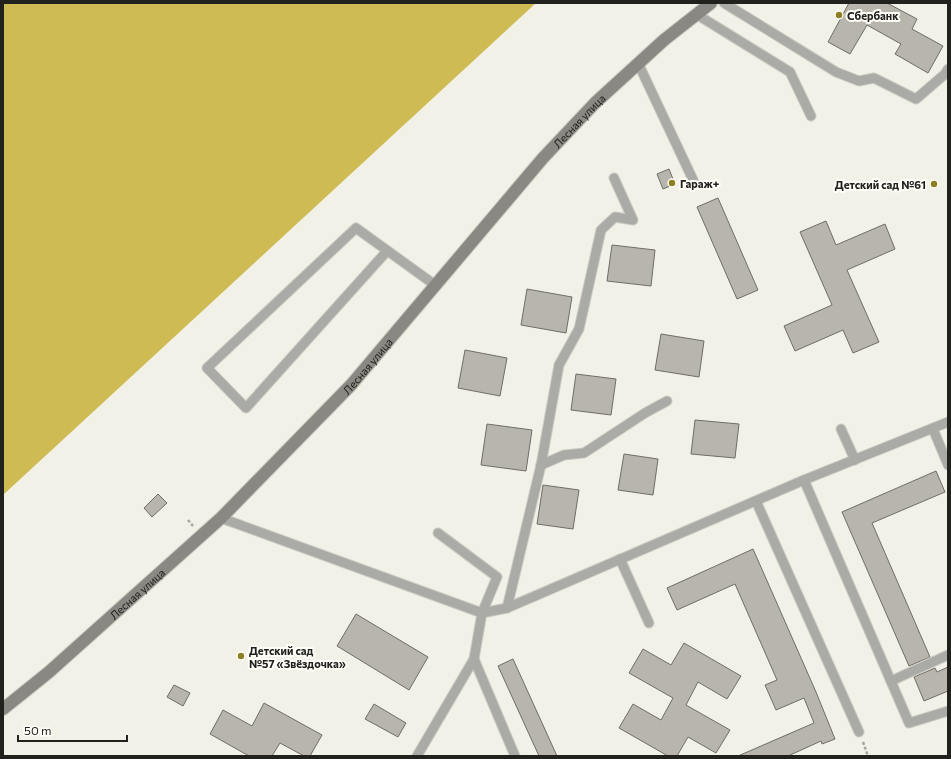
<svg xmlns="http://www.w3.org/2000/svg" width="951" height="759" viewBox="0 0 951 759" font-family="Commissioner,sans-serif">
<style>
.forest{fill:#cebb53}
.building{fill:#b7b5ac;stroke:#6f6d65}
.lines{fill:none;stroke-linecap:round;stroke-linejoin:round}
.lane-casing{stroke:#ccccc3;stroke-width:11}
.secondary-casing{stroke:#ccccc3;stroke-width:14}
.path{stroke:#a7a69e;stroke-width:2.5;stroke-dasharray:3 2;stroke-linecap:butt}
.lane{stroke:#aaaaa6;stroke-width:9}
.secondary{stroke:#898882;stroke-width:12}
.poi-dot{fill:#8e7f25;stroke:#fffef8;stroke-width:1.5}
.labels{text-anchor:middle;dominant-baseline:central;stroke-width:4;stroke-linejoin:round;paint-order:stroke}
.poi-label{font-size:11px;font-weight:bold;fill:#21211d;stroke:#fffef8;text-anchor:start}
.street-label{font-size:11px;fill:#21211d;stroke:#fffef8}
</style>
<rect width="100%" height="100%" fill="#f2f1e7"/>
<path class="forest" d="M 3,3 L 536,3 L 3,495 Z"/>
<g class="building">
<path d="M 849,3 L 887,3 L 917,19 L 912,29 L 943,46 L 928,73 L 895,54 L 901,44 L 867,25 L 850,54 L 828,42 Z"/>
<path d="M 669,169 L 675,184 L 663,189 L 657,174 Z"/>
<path d="M 718,198 L 758,290 L 737,299 L 697,207 Z"/>
<path d="M 826,221 L 836,245 L 885,224 L 895,249 L 847,270 L 879,342 L 853,353 L 843,330 L 795,351 L 784,326 L 832,305 L 800,232 Z"/>
<path d="M 612,245 L 655,250 L 651,286 L 607,281 Z"/>
<path d="M 527,289 L 572,297 L 566,333 L 521,325 Z"/>
<path d="M 661,334 L 704,341 L 699,377 L 655,370 Z"/>
<path d="M 465,350 L 507,358 L 500,396 L 458,388 Z"/>
<path d="M 576,374 L 616,379 L 611,415 L 571,410 Z"/>
<path d="M 695,420 L 739,424 L 735,458 L 691,454 Z"/>
<path d="M 487,424 L 532,430 L 526,471 L 481,465 Z"/>
<path d="M 624,454 L 658,459 L 653,495 L 618,490 Z"/>
<path d="M 936,471 L 945,492 L 872,523 L 930,657 L 909,666 L 842,512 Z"/>
<path d="M 543,485 L 579,490 L 573,529 L 537,524 Z"/>
<path d="M 158,494 L 167,503 L 152,517 L 144,508 Z"/>
<path d="M 753,549 L 816,692 L 835,739 L 822,744 L 821,741 L 788,756 L 738,756 L 814,723 L 804,698 L 776,710 L 765,685 L 777,680 L 735,584 L 677,610 L 667,588 Z"/>
<path d="M 356,614 L 428,657 L 409,690 L 337,646 Z"/>
<path d="M 684,643 L 741,676 L 727,699 L 698,682 L 686,705 L 730,730 L 716,753 L 688,737 L 677,756 L 668,756 L 619,728 L 633,704 L 661,720 L 673,698 L 629,673 L 643,649 L 671,665 Z"/>
<path d="M 513,659 L 557,756 L 539,756 L 498,666 Z"/>
<path d="M 948,667 L 948,691 L 924,701 L 914,677 L 935,668 L 937,672 Z"/>
<path d="M 174,685 L 190,693 L 183,706 L 167,697 Z"/>
<path d="M 264,703 L 322,735 L 310,756 L 304,756 L 280,743 L 272,756 L 249,756 L 210,734 L 223,710 L 252,726 Z"/>
<path d="M 374,704 L 406,723 L 398,737 L 365,719 Z"/>
</g>
<g class="lines">
<g class="lane-casing">
<g id="lane">
<path d="M 724,3 L 836,72 L 859,81 L 874,78 L 916,99 L 945,74 L 948,69"/>
<path d="M 696,14 L 790,72 L 811,116"/>
<path d="M 638,63 L 695,184"/>
<path d="M 387,251 L 246,408 L 207,368 L 356,228 L 435,285"/>
<path d="M 841,429 L 855,460"/>
<path d="M 933,429 L 948,465"/>
<path d="M 541,465 L 564,455 L 584,453 L 645,413 L 667,401"/>
<path d="M 804,480 L 909,723 L 948,711"/>
<path d="M 756,501 L 859,732"/>
<path d="M 221,518 L 482,613 L 507,608 L 804,480 L 948,422"/>
<path d="M 438,533 L 497,577 L 482,613 L 474,659 L 515,756"/>
<path d="M 620,559 L 649,623"/>
<path d="M 507,608 L 541,465 L 559,365 L 579,329 L 601,230 L 615,217 L 633,220 L 614,178"/>
<path d="M 891,681 L 948,655"/>
<path d="M 417,756 L 474,659"/>
</g>
</g>
<g class="secondary-casing">
<g id="secondary">
<path id="s1" d="M 3,709 L 49,672 L 221,518 L 351,385 L 543,158 L 595,103 L 664,40 L 711,3"/>
</g>
</g>
<g class="path">
<path d="M 188,520 L 193,526"/>
<path d="M 863,742 L 868,756"/>
</g>
<use href="#lane" class="lane"/>
<use href="#secondary" class="secondary"/>
</g>
<g class="poi-dot">
<circle cx="839" cy="15" r="4"/>
<circle cx="672" cy="183" r="4"/>
<circle cx="934" cy="184" r="4"/>
<circle cx="241" cy="656" r="4"/>
</g>
<g class="labels">
<g class="poi-label">
<text x="847" y="15">Сбербанк</text>
<text x="680" y="183">Гараж+</text>
<text x="926" y="184" text-anchor="end">Детский сад №61</text>
<text x="249" y="650">Детский сад<tspan x="249" dy="13">№57 «Звёздочка»</tspan></text>
</g>
<g class="street-label">
<text stroke="none"><textPath href="#s1" startOffset="825">Лесная улица</textPath></text>
<text stroke="none"><textPath href="#s1" startOffset="501">Лесная улица</textPath></text>
<text stroke="none"><textPath href="#s1" startOffset="177">Лесная улица</textPath></text>
</g>
</g>
<rect width="951" height="759" fill="none" stroke="#21211d" stroke-width="8"/>
<path d="M18 735v6h109v-6" fill="none" stroke="#21211d" stroke-width="2"/>
<text x="24" y="735" font-size="12" fill="#21211d" stroke="#fffef8" stroke-width="3" paint-order="stroke">50 m</text>
</svg>
